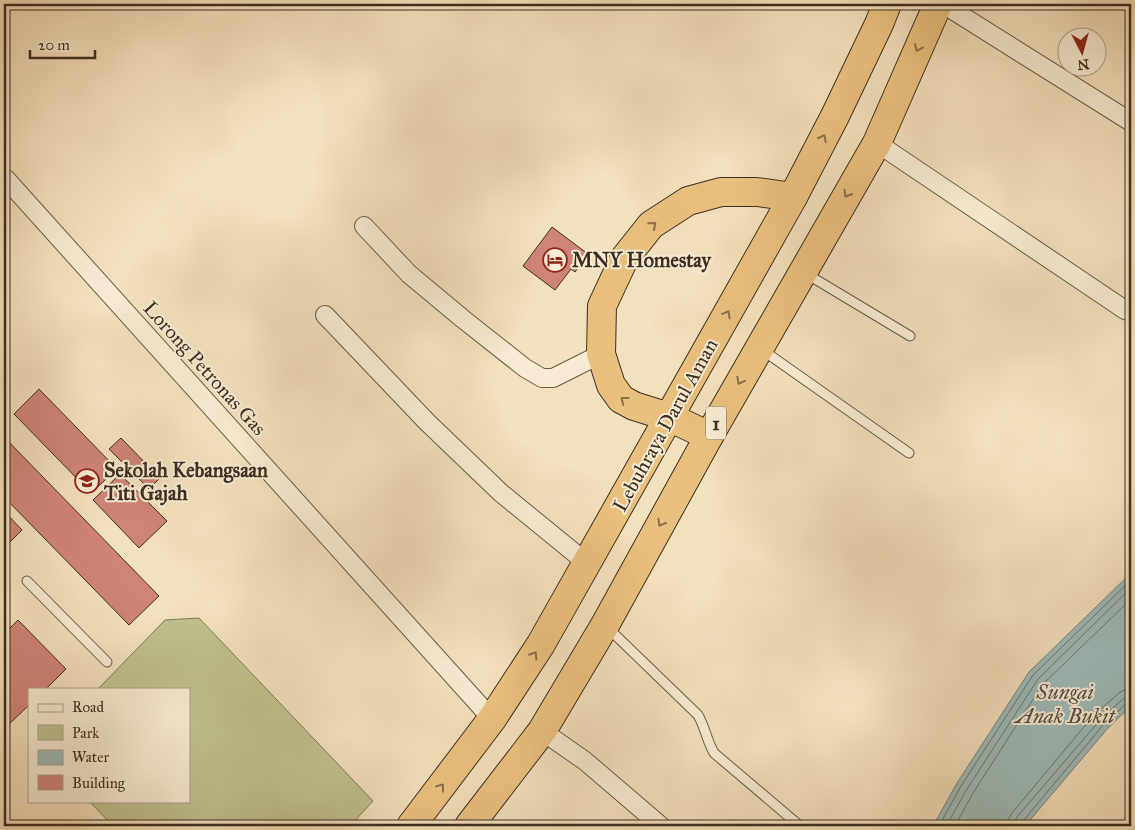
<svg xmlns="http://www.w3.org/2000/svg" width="1135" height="830" viewBox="0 0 1135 830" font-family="'IM FELL Great Primer',serif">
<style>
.green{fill:#bfc18d;stroke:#7e7858}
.water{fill:#9ebbb9;stroke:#77837d}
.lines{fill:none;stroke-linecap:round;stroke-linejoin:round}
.shore{stroke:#6d756e;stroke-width:1}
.building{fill:#cf8477;stroke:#3c2f22}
.lane-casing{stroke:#6a5b48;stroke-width:11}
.street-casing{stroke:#6a5b48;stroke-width:20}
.highway-casing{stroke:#3c2f22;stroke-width:30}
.lane{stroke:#f7ebd3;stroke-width:9}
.street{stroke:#f7ebd3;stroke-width:18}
.highway{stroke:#eac07e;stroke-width:28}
.oneway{stroke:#8a704b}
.labels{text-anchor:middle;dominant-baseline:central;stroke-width:4;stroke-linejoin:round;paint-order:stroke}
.shield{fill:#f7ebd3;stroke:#746757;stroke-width:1}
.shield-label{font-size:19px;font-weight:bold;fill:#3c2f22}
.poi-label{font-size:20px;font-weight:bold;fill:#3c2f22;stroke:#f7ebd3;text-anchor:start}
.street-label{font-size:20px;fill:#3c2f22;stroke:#f7ebd3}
.water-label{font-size:21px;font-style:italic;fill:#545248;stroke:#f7ebd3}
</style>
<rect width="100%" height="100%" fill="#f3e0bc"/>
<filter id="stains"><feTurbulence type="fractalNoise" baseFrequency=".004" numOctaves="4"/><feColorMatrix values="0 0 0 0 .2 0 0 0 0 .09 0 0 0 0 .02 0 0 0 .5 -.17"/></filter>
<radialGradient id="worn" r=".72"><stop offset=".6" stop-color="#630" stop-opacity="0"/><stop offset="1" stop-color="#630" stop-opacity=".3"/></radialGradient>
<path class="green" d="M 199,618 L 373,801 L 350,826 L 113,826 L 89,801 L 189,801 L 189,689 L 98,689 L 165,620 Z"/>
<path class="water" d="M 1131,573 L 1131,706 L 1108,728 L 1025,826 L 933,826 L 957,783 L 1029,672 Z"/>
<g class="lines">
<g class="shore">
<path d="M 939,826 L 961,786 L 1033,675 L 1131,580"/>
<path d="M 946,826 L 967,789 L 1038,679 L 1131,588"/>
<path d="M 955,826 L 973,793 L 1043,684 L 1131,599"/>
<path d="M 1007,826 L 1008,820 L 1012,813 L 1094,715 L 1119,693 L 1124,690 L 1131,689"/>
<path d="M 1015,826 L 1015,822 L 1017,817 L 1100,720 L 1123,699 L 1131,697"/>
<path d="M 1021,826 L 1023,821 L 1104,724 L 1126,704 L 1131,703"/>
</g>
</g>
<g class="building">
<path d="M 552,227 L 588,254 L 575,272 L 571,269 L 555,290 L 523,266 Z"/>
<path d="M 39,389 L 117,469 L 91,493 L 14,414 Z"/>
<path d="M 4,437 L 159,596 L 129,625 L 4,497 Z"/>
<path d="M 121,438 L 160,478 L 149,489 L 109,449 Z"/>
<path d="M 120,474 L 167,521 L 139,548 L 93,500 Z"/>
<path d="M 4,511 L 22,530 L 4,548 Z"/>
<path d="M 18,620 L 66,669 L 46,689 L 29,689 L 29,705 L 4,729 L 4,634 Z"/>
</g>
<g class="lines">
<g class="lane-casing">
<g id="lane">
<path d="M 805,273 L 910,336"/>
<path d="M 761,349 L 909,453"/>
<path d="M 27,581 L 107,662"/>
<path d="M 607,627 L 698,715 C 705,727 707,741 714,753 L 800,826"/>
</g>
</g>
<g class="street-casing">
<g id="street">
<path d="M 943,4 L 1131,122"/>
<path d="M 877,143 L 1125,310 L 1131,312"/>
<path d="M 6,179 L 492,719"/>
<path d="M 364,226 L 409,274 L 463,319 L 525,368 L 542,378 L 553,378 L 601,354"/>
<path d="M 325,315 L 427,422 L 501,493 L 588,564"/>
<path d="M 542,731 L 585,761 L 661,826"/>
</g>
</g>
<g class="highway-casing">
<g id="highway">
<path d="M 709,436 L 669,417 L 634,406 L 621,399 L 611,385 L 601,354 L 602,306 L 624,259 L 651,225 L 688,201 L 721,192 L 757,192 L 793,197"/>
<path d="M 411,826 L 492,719 L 541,644 L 793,197 L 835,116 L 879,24 L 887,4"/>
<path d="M 469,826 L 542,731 L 605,625 L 709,436 L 877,143 L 938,4"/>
</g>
</g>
<use href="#lane" class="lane"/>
<use href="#street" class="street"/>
<use href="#highway" class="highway"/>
</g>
<defs><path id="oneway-chevron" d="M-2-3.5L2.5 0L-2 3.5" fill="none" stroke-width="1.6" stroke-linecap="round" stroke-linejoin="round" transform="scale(1.25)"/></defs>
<g class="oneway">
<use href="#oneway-chevron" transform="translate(918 48) rotate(114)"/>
<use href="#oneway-chevron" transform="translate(823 138) rotate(-63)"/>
<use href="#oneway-chevron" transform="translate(847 194) rotate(120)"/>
<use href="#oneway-chevron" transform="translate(653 225) rotate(-41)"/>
<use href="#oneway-chevron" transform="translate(727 314) rotate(-61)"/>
<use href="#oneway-chevron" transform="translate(740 381) rotate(119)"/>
<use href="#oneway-chevron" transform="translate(624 400) rotate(-142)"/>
<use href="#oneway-chevron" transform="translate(661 523) rotate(119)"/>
<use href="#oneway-chevron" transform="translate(534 655) rotate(-57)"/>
<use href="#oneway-chevron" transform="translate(441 787) rotate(-53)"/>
</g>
<defs>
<g id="hotel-ring" transform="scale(1.25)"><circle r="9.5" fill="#f7ebd3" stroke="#8f2418" stroke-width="1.5"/><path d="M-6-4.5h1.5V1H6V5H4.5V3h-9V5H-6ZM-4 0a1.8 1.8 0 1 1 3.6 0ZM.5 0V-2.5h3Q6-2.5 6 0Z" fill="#8f2418"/></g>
<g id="school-ring" transform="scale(1.25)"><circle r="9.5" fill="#f7ebd3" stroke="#8f2418" stroke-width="1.5"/><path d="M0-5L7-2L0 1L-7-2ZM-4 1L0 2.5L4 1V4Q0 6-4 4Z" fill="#8f2418"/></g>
</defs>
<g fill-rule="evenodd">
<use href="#hotel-ring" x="555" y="260"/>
<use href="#school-ring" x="87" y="481"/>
</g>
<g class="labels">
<rect class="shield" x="706" y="406.5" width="20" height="33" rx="4"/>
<g class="shield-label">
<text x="716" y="423">1</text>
</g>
<g class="poi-label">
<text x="572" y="260">MNY Homestay</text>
<text x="104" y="470">Sekolah Kebangsaan<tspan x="104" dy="23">Titi Gajah</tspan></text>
</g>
<g class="street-label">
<text transform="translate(205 368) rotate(48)">Lorong Petronas Gas</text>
<text transform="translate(665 425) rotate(-61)">Lebuhraya Darul Aman</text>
</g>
<g class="water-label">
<text x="1065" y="692">Sungai<tspan x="1065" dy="24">Anak Bukit</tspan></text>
</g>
</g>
<rect width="1135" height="830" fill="none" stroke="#f3e0bc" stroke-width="20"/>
<rect x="5" y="5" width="1125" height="820" fill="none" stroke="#3c2f22" stroke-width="2.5"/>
<rect x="10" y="10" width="1115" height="810" fill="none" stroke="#3c2f22"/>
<rect x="28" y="688" width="162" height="115" fill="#f7ebd3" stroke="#aca08c"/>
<rect x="38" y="704" width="25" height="8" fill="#f7ebd3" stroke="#aca08c"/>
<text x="72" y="712" font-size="15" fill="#3c2f22">Road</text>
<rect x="38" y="725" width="25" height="15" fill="#bfc18d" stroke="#aca08c"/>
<text x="72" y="738" font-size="15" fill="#3c2f22">Park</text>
<rect x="38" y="750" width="25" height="15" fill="#9ebbb9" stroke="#aca08c"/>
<text x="72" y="762" font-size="15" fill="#3c2f22">Water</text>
<rect x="38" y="775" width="25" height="15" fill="#cf8477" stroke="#aca08c"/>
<text x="72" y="788" font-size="15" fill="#3c2f22">Building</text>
<g transform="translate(1082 52) rotate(174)"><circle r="24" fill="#f7ebd3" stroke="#aca08c"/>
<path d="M0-4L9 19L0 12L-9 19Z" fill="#8f2418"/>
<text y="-8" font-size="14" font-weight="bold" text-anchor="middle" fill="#3c2f22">N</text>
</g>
<path d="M30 50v8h65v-8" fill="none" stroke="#3c2f22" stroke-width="2.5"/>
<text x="38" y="50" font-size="15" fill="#3c2f22" stroke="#f7ebd3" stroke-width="4" paint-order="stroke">20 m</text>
<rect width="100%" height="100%" filter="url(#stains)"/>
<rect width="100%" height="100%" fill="url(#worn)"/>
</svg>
